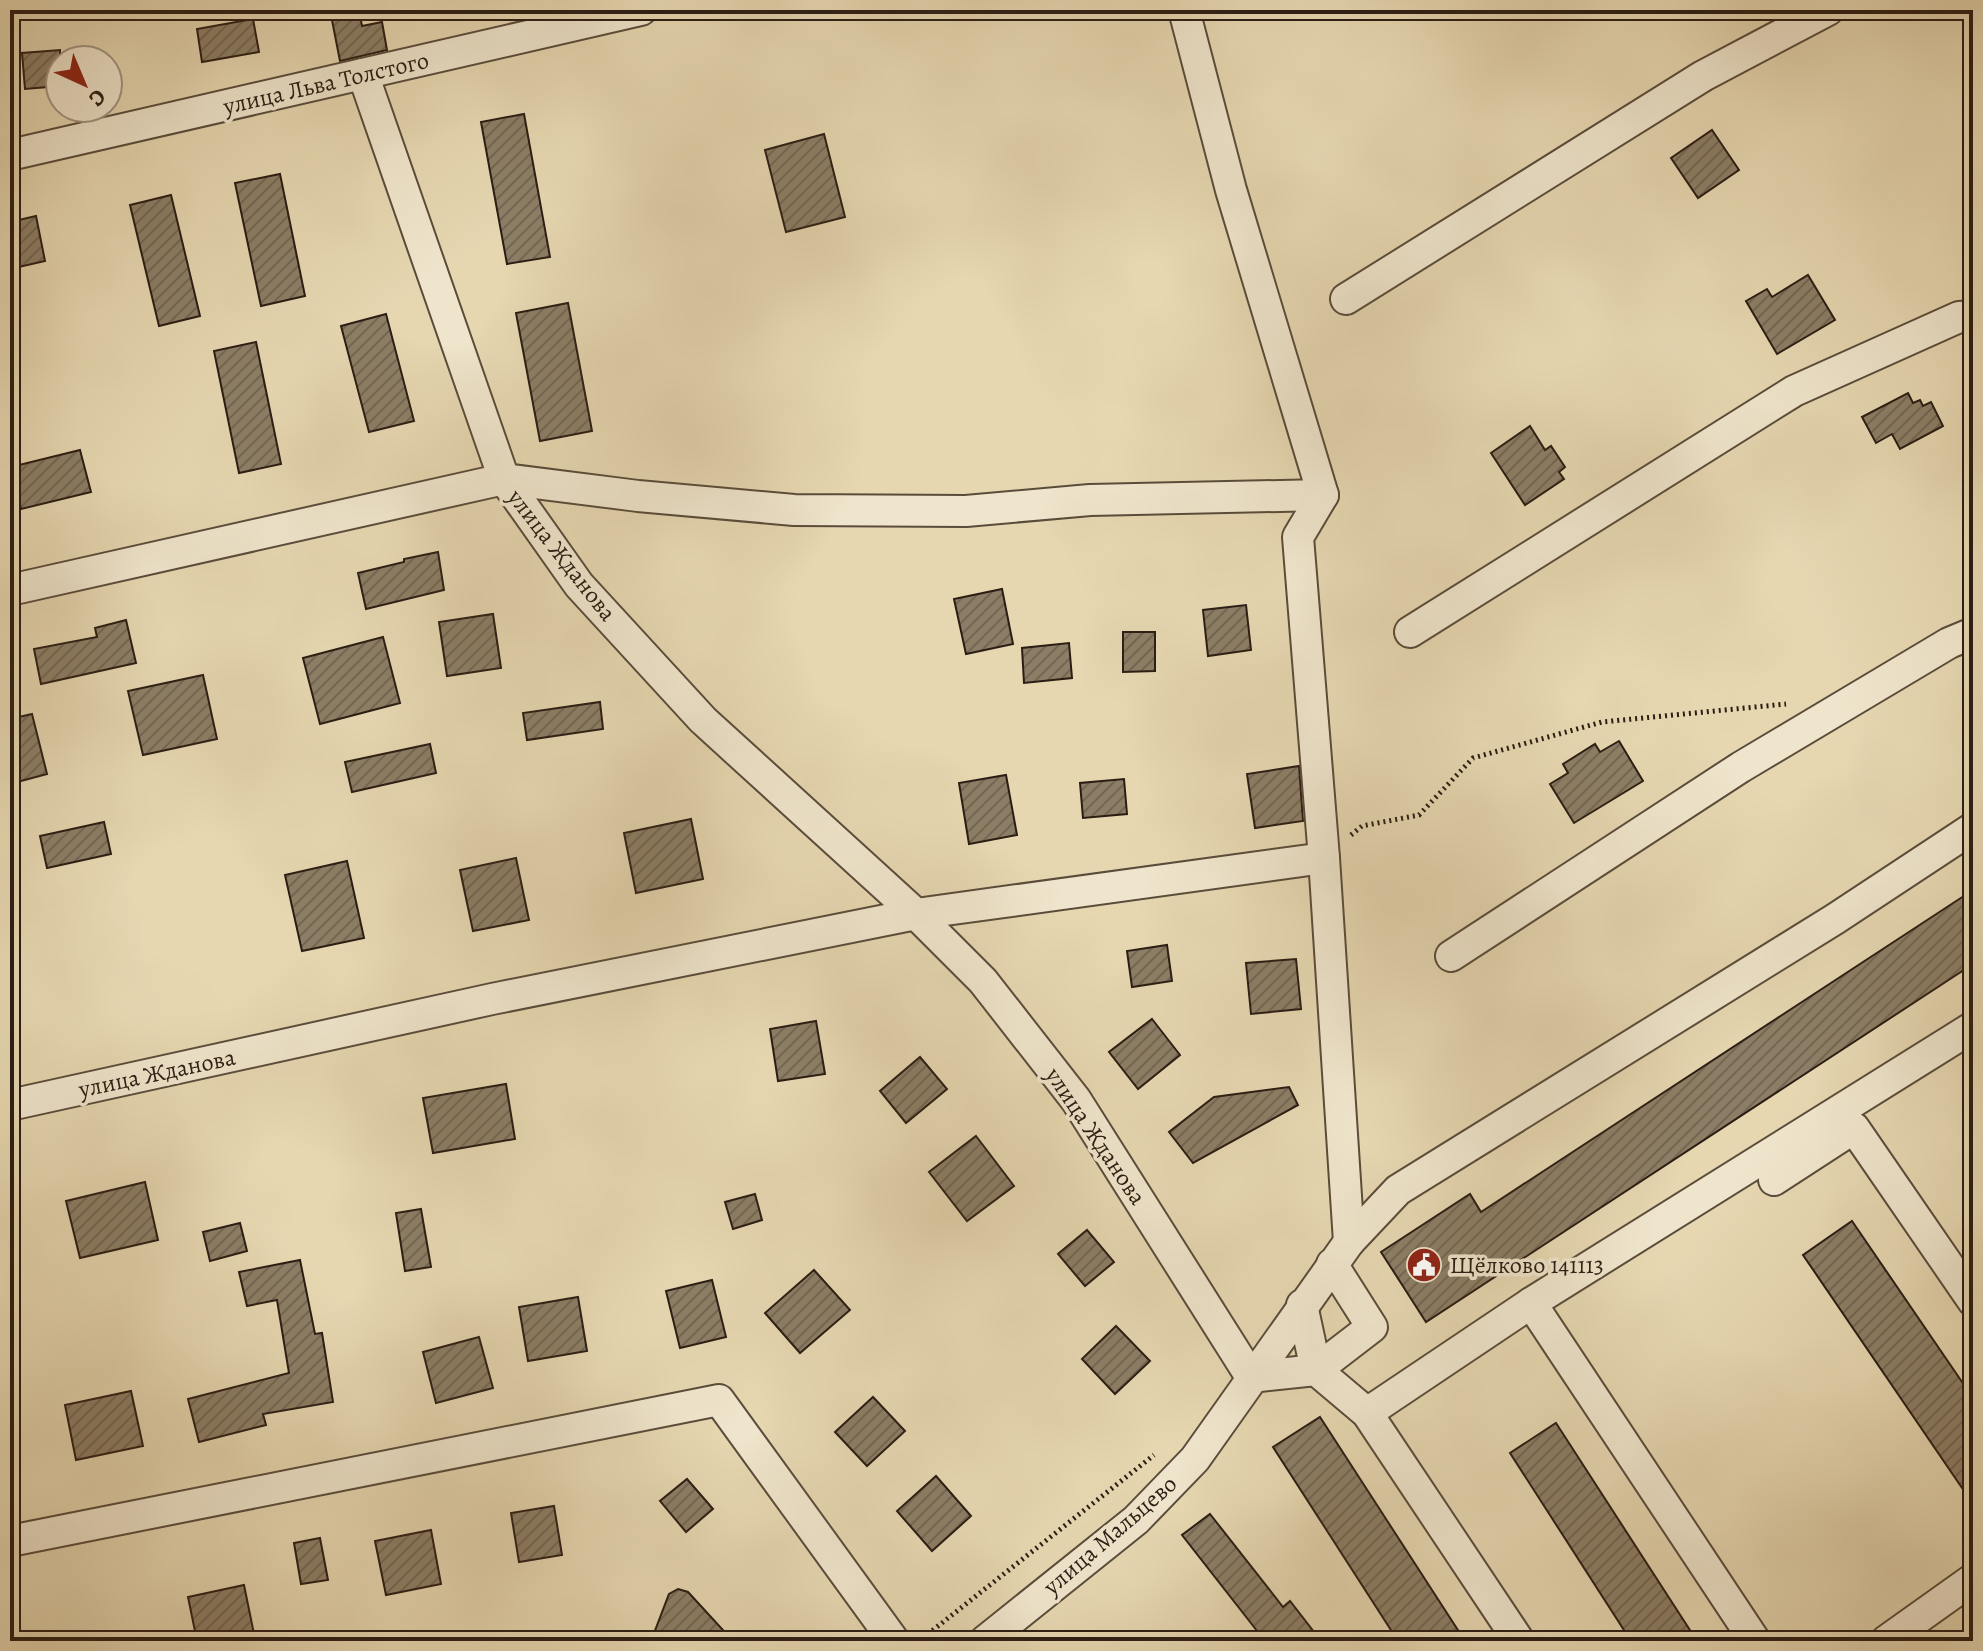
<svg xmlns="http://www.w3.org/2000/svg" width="1983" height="1651" viewBox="0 0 1983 1651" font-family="Alegreya,serif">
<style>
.building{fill:url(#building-hatch);stroke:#2b1d14;stroke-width:2}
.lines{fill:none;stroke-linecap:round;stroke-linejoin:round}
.minor-casing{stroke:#5a4c3b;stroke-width:34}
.path{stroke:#2b1d14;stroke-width:5;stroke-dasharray:2 4;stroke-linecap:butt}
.minor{stroke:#efe5cc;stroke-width:30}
.labels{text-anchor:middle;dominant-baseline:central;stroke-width:7;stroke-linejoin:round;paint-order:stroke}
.street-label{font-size:24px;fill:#2b1d14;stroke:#efe5cc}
.poi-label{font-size:24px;fill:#2b1d14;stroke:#efe5cc;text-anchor:start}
</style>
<defs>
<pattern id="building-hatch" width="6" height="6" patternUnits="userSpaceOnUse" patternTransform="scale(2)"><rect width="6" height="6" fill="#8c7e66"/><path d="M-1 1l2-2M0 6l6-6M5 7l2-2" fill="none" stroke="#736753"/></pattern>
</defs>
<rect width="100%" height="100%" fill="#e6d7b1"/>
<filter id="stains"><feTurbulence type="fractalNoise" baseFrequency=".0025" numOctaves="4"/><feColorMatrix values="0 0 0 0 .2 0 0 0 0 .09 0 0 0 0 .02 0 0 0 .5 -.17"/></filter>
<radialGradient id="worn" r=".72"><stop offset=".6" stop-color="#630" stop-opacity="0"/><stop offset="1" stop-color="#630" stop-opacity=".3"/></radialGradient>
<g class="building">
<path d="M 330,10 L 359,10 L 362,26 L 382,22 L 387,50 L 340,61 Z"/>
<path d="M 253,19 L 259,52 L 202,62 L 197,29 Z"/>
<path d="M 60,50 L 60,86 L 25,89 L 22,53 Z"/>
<path d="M 524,114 L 550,257 L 507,264 L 481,122 Z"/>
<path d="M 1712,130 L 1739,170 L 1698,198 L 1671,158 Z"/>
<path d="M 824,134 L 845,217 L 786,232 L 765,150 Z"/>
<path d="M 280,174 L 305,296 L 261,306 L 235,183 Z"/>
<path d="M 171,195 L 200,316 L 159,326 L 130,205 Z"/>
<path d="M 36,216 L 45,261 L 10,269 L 10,222 Z"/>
<path d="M 1808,275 L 1835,320 L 1777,354 L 1746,301 L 1767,289 L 1772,297 Z"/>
<path d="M 568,303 L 592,431 L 540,441 L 516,313 Z"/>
<path d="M 386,314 L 414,421 L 369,432 L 341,326 Z"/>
<path d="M 256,342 L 281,464 L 239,473 L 214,351 Z"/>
<path d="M 1908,393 L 1913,403 L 1920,400 L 1923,406 L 1931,402 L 1943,426 L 1900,449 L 1892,434 L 1876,443 L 1862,417 Z"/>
<path d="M 1530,426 L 1545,450 L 1551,446 L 1565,467 L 1559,472 L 1564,479 L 1525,505 L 1491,453 Z"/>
<path d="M 80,450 L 91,492 L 21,509 L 11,467 Z"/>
<path d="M 438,552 L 444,590 L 366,609 L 358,573 L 404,562 L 404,559 Z"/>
<path d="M 1002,589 L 1013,644 L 966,654 L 954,599 Z"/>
<path d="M 1246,605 L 1251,650 L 1208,656 L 1203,610 Z"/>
<path d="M 493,614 L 501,668 L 447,676 L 439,622 Z"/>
<path d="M 126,620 L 136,663 L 41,684 L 34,649 L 97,637 L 95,628 Z"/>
<path d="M 1123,632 L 1155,632 L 1155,671 L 1123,672 Z"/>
<path d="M 383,637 L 400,703 L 320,724 L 303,658 Z"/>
<path d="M 1069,643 L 1072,678 L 1024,683 L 1022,648 Z"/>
<path d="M 203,675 L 217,739 L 143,755 L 128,691 Z"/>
<path d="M 600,702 L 603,729 L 527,740 L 523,713 Z"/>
<path d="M 32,714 L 47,774 L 10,784 L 10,719 Z"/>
<path d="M 1619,741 L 1643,781 L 1574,823 L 1550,784 L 1568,773 L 1563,764 L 1595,744 L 1600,752 Z"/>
<path d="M 430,744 L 436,773 L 352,792 L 345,762 Z"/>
<path d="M 1299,766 L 1303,821 L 1255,828 L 1247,774 Z"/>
<path d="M 1006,775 L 1017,835 L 969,844 L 959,783 Z"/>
<path d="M 1124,779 L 1127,814 L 1083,818 L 1080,783 Z"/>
<path d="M 691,819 L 703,879 L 636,893 L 624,833 Z"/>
<path d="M 104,822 L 111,854 L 47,868 L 40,836 Z"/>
<path d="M 516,858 L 529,920 L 473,931 L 460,870 Z"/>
<path d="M 347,861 L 364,938 L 302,951 L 285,875 Z"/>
<path d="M 1973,890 L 1973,964 L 1426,1322 L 1381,1252 L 1470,1194 L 1481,1212 Z"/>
<path d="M 1167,945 L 1172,981 L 1132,987 L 1127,951 Z"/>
<path d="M 1296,959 L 1301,1009 L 1251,1014 L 1246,963 Z"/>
<path d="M 1152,1019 L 1180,1055 L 1138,1089 L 1109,1052 Z"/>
<path d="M 816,1021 L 825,1074 L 778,1081 L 770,1029 Z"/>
<path d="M 920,1057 L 947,1089 L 906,1123 L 880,1091 Z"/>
<path d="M 506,1084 L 515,1139 L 433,1153 L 423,1098 Z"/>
<path d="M 1289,1087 L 1298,1105 L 1193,1163 L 1169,1132 L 1214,1097 Z"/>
<path d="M 976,1136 L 1014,1186 L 967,1221 L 929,1172 Z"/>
<path d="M 145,1182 L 158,1240 L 80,1258 L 66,1201 Z"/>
<path d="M 755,1194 L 762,1220 L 733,1229 L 725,1202 Z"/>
<path d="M 421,1209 L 431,1267 L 405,1271 L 396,1213 Z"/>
<path d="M 1852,1221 L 1973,1398 L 1973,1504 L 1803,1255 Z"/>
<path d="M 240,1223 L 247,1251 L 210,1261 L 203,1232 Z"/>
<path d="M 1087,1230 L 1114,1262 L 1085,1286 L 1058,1254 Z"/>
<path d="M 300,1260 L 315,1334 L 322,1333 L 333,1402 L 263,1414 L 266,1425 L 199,1442 L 188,1399 L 289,1373 L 277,1300 L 247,1306 L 239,1272 Z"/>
<path d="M 814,1270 L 850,1310 L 800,1353 L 765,1313 Z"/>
<path d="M 712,1280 L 726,1337 L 680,1348 L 666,1291 Z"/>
<path d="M 578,1297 L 587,1351 L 528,1361 L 519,1307 Z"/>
<path d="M 1116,1326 L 1150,1361 L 1115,1394 L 1082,1359 Z"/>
<path d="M 479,1337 L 493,1388 L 436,1403 L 423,1352 Z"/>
<path d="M 131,1391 L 143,1446 L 76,1460 L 65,1405 Z"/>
<path d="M 873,1397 L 905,1431 L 867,1466 L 835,1432 Z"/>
<path d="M 1320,1417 L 1465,1641 L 1398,1641 L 1273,1447 Z"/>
<path d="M 1556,1423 L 1697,1641 L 1631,1641 L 1510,1453 Z"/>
<path d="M 936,1476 L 971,1516 L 932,1551 L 897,1511 Z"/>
<path d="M 687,1479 L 713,1509 L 686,1532 L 660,1501 Z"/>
<path d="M 554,1506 L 562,1555 L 519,1562 L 511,1513 Z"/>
<path d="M 1210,1514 L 1283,1607 L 1290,1601 L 1321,1641 L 1265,1641 L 1182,1535 Z"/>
<path d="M 431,1530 L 441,1584 L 386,1595 L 375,1541 Z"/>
<path d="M 320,1538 L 328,1580 L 301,1584 L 294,1543 Z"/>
<path d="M 244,1585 L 254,1634 L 222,1641 L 197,1641 L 188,1597 Z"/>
<path d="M 678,1589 L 688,1592 L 733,1641 L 651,1641 L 669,1594 Z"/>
</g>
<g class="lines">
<g class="minor-casing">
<g id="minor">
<path d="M 1184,10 L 1231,190 L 1323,495 L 1298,537 L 1324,858 L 1349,1242"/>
<path d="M 363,74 L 504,479 L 638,496 L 794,510 L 966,511 L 1090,500 L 1323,495"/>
<path d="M 10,155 L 641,10"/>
<path d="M 1346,299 L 1703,76 L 1828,10"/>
<path d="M 10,590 L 504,479 L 579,585 L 703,720 L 916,914 L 983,981 L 1076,1100 L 1251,1377"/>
<path d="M 1410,632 L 1794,391 L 1959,317 L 1973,316"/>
<path d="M 1451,956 L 1741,767 L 1949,643 L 1973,633"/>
<path d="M 10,1105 L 492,999 L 916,914 L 1324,858"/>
<path d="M 1774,1180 L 1854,1128 L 1973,1301"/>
<path d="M 1531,1303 L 1755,1641"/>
<path d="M 1302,1305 L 1316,1370 L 1367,1413 L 1519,1641"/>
<path d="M 1251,1377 L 1316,1370 L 1372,1327 L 1332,1264"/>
<path d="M 1367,1413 L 1531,1303 L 1973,1027"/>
<path d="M 10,1541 L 719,1400 L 894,1641"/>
<path d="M 985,1641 L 1136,1520 L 1195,1459 L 1349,1242 L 1398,1190 L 1835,919 L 1973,828"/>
<path d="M 1886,1641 L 1973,1579"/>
</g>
</g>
<g class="path">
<path d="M 1351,835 L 1362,826 L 1419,815 L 1473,758 L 1602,722 L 1786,704"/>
<path d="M 923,1638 L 1154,1455"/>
</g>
<use href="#minor" class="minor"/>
</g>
<defs>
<g id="civic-disc" transform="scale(1.8)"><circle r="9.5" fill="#8f2418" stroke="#efe5cc"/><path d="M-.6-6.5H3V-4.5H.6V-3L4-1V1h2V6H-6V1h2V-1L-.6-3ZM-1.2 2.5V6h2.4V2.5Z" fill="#fff"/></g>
</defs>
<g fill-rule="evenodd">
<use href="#civic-disc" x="1424" y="1265"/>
</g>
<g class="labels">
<g class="street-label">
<text transform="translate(326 83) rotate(-13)">улица Льва Толстого</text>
<text transform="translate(562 555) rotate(52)">улица Жданова</text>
<text transform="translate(157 1073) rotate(-12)">улица Жданова</text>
<text transform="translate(1096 1136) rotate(56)">улица Жданова</text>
<text transform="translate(1110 1535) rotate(-41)">улица Мальцево</text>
</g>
<g class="poi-label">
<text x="1450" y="1265">Щёлково 141113</text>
</g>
</g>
<rect width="1983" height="1651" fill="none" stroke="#e6d7b1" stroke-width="40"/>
<rect x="12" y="12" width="1959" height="1627" fill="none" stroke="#2b1d14" stroke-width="4"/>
<rect x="20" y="20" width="1943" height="1611" fill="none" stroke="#2b1d14" stroke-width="2"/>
<g transform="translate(84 84) rotate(136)"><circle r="38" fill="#efe5cc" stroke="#a19582" stroke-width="2"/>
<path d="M0-6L14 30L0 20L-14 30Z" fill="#8f2418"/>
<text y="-12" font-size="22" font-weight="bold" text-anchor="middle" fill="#2b1d14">С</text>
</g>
<rect width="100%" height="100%" filter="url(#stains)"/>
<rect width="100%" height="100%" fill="url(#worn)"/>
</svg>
